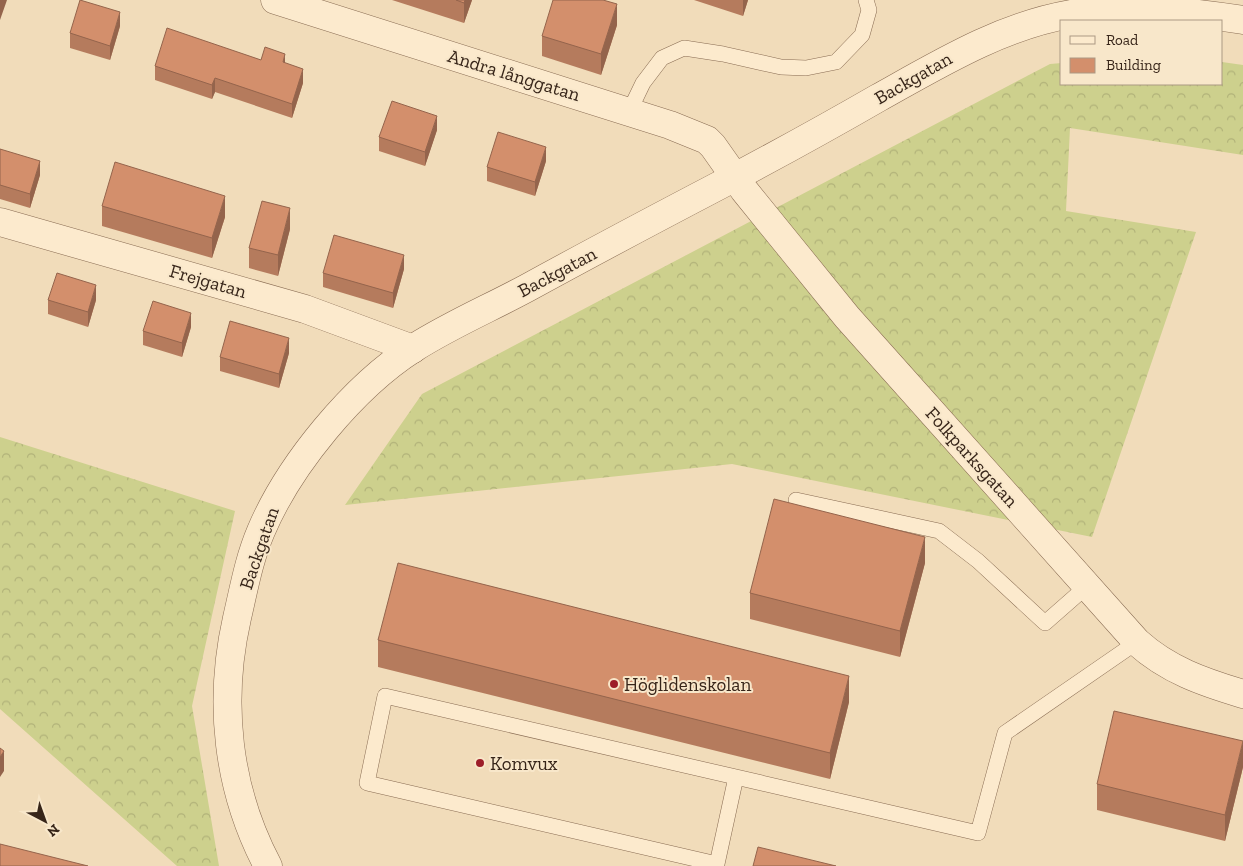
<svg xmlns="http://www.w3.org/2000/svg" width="1243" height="866" viewBox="0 0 1243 866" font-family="'Zilla Slab',serif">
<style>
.forest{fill:url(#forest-crowns)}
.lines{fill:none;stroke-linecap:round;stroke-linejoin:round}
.lane-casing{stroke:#896c53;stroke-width:16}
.street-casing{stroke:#896c53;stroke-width:29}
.lane{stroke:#fceacd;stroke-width:15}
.street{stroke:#fceacd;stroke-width:28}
.wall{fill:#b57b5d}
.shaded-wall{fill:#94644c}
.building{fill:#d38f6c;stroke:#94644c}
.poi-dot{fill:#9d1e29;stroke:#f8e7ca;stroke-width:2}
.labels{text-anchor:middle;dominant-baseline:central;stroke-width:4;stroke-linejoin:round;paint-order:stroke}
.street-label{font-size:19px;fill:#372519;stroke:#f8e7ca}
.poi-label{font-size:19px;fill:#372519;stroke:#f8e7ca;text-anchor:start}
</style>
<defs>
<pattern id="forest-crowns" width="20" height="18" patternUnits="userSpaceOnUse" patternTransform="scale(1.25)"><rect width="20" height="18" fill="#cdd08d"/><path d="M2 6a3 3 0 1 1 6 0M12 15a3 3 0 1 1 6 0" fill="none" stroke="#b1b279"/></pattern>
</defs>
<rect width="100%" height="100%" fill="#f1dcba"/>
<g class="forest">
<path d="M 1222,62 L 1243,65 L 1243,155 L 1070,128 L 1066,211 L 1196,232 L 1092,537 L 732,464 L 345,505 L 422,394 L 1050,64 L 1062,63 L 1062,84 L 1222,84 Z"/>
<path d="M 0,437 L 235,511 L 192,706 L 219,866 L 177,866 L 0,709 Z"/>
</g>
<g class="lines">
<g class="lane-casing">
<g id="lane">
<path d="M 629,112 L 643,83 L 662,58 L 684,48 L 723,54 L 781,67 L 806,68 L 836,62 L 862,35 L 869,10 L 866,0"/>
<path d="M 796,500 L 939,531 L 978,561 L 1045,623 L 1086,587"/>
<path d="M 736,777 L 717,864 L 367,783 L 385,696 L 978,833 L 1005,733 L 1137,642"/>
</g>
</g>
<g class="street-casing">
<g id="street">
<path d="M 275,0 L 670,125 L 707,140 L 713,146 L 744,190 L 847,317 L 1137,642 C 1168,670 1203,682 1243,694"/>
<path d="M 0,222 L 305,309 L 413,349"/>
<path d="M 268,866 C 227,789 218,702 237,618 C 244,588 249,559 261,531 C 289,465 353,387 414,348 C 450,325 490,308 527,288 C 591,253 655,219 720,185 C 773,157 826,128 878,98 C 939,64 1001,26 1071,14 C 1121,5 1192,12 1243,20"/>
</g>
</g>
<use href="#lane" class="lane"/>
<use href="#street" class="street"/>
</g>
<g class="wall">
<path d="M 392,0 L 472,0 L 464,23 Z"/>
<path d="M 694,0 L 748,0 L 743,16 Z"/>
<path d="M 617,25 L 601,75 L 542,56 L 542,36 Z"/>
<path d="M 120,26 L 110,60 L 70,48 L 70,33 Z"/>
<path d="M 261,60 L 285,63 L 303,83 L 292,118 L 215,92 L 212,99 L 155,80 L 155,66 Z"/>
<path d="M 437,130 L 425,166 L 379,151 L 379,137 Z"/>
<path d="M 0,149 L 40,175 L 30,208 L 0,199 Z"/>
<path d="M 546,161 L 535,196 L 487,181 L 487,167 Z"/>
<path d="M 102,206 L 225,217 L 212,258 L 102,226 Z"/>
<path d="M 290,229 L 278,276 L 249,268 L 249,248 Z"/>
<path d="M 404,269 L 393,308 L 323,287 L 323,273 Z"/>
<path d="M 48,300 L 96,300 L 88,327 L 48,314 Z"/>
<path d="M 191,327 L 182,357 L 143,345 L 143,331 Z"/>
<path d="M 289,353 L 279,388 L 220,371 L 220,357 Z"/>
<path d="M 925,563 L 900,657 L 750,619 L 750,593 Z"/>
<path d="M 378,640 L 849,702 L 830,779 L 378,667 Z"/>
<path d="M 1243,767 L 1225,841 L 1097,810 L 1097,784 Z"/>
</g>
<g class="shaded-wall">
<path d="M 0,0 L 7,0 L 0,20 Z"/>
<path d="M 465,0 L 472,0 L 464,23 L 464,3 Z"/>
<path d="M 743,0 L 748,0 L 743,16 Z"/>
<path d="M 617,4 L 617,25 L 601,75 L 601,54 Z"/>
<path d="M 120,12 L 120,26 L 110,60 L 110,46 Z"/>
<path d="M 285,54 L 285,68 L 283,62 Z"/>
<path d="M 303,69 L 303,83 L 292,118 L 292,104 Z"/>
<path d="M 215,78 L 215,92 L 212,99 L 212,85 Z"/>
<path d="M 437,116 L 437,130 L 425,166 L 425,152 Z"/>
<path d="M 546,147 L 546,161 L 535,196 L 535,182 Z"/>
<path d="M 40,161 L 40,175 L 30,208 L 30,194 Z"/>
<path d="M 225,196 L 225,217 L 212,258 L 212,238 Z"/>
<path d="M 290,208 L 290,229 L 278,276 L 278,255 Z"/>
<path d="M 404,255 L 404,269 L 393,308 L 393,293 Z"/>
<path d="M 96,285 L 96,300 L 88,327 L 88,312 Z"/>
<path d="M 191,313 L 191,327 L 182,357 L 182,343 Z"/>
<path d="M 289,338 L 289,353 L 279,388 L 279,374 Z"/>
<path d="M 925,537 L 925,563 L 900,657 L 900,631 Z"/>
<path d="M 849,676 L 849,702 L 830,779 L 830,753 Z"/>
<path d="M 1243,741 L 1243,767 L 1225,841 L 1225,815 Z"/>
<path d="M 4,751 L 4,771 L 0,777 L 0,757 Z"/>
</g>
<g class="building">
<path d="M 80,0 L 120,12 L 110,46 L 70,33 Z"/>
<path d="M 456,0 L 465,0 L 464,3 Z"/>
<path d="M 553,0 L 603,0 L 617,4 L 601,54 L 542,36 Z"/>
<path d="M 167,28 L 261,60 L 265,47 L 285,54 L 283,62 L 303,69 L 292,104 L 215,78 L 212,85 L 155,66 Z"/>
<path d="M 392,101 L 437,116 L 425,152 L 379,137 Z"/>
<path d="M 498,132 L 546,147 L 535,182 L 487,167 Z"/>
<path d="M 0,149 L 40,161 L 30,194 L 0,185 Z"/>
<path d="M 115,162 L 225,196 L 212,238 L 102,206 Z"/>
<path d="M 262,201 L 290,208 L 278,255 L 249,248 Z"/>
<path d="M 334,235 L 404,255 L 393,293 L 323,273 Z"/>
<path d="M 57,273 L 96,285 L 88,312 L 48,300 Z"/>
<path d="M 153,301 L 191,313 L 182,343 L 143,331 Z"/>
<path d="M 230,321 L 289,338 L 279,374 L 220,357 Z"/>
<path d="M 774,499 L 925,537 L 900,631 L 750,593 Z"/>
<path d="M 398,563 L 849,676 L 830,753 L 378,640 Z"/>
<path d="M 1114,711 L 1243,741 L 1225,815 L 1097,784 Z"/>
<path d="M 0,748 L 4,751 L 0,757 Z"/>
<path d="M 0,844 L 88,866 L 0,866 Z"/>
<path d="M 758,847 L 836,866 L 753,866 Z"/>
</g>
<g class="poi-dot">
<circle cx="614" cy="684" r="5"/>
<circle cx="480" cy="763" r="5"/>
</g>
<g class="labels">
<g class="street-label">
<text transform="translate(514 75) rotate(17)">Andra långgatan</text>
<text transform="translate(913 78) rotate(-30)">Backgatan</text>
<text transform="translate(557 272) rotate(-28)">Backgatan</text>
<text transform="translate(208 281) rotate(16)">Frejgatan</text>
<text transform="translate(972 457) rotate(48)">Folkparksgatan</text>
<text transform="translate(259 548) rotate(-71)">Backgatan</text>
</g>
<g class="poi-label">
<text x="624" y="684">Höglidenskolan</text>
<text x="490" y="763">Komvux</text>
</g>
</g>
<rect x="1060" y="20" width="162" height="65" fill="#f8e7ca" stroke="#ab9983"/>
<rect x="1070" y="36" width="25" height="8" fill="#fceacd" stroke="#ab9983"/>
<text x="1106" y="45" font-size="15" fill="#372519">Road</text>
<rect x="1070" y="58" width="25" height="15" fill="#d38f6c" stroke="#ab9983"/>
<text x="1106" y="70" font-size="15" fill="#372519">Building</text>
<g transform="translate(45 821) rotate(139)" stroke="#f8e7ca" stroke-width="4" paint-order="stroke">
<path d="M0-4L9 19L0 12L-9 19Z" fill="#372519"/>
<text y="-8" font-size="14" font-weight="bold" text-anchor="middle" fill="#372519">N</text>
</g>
</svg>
